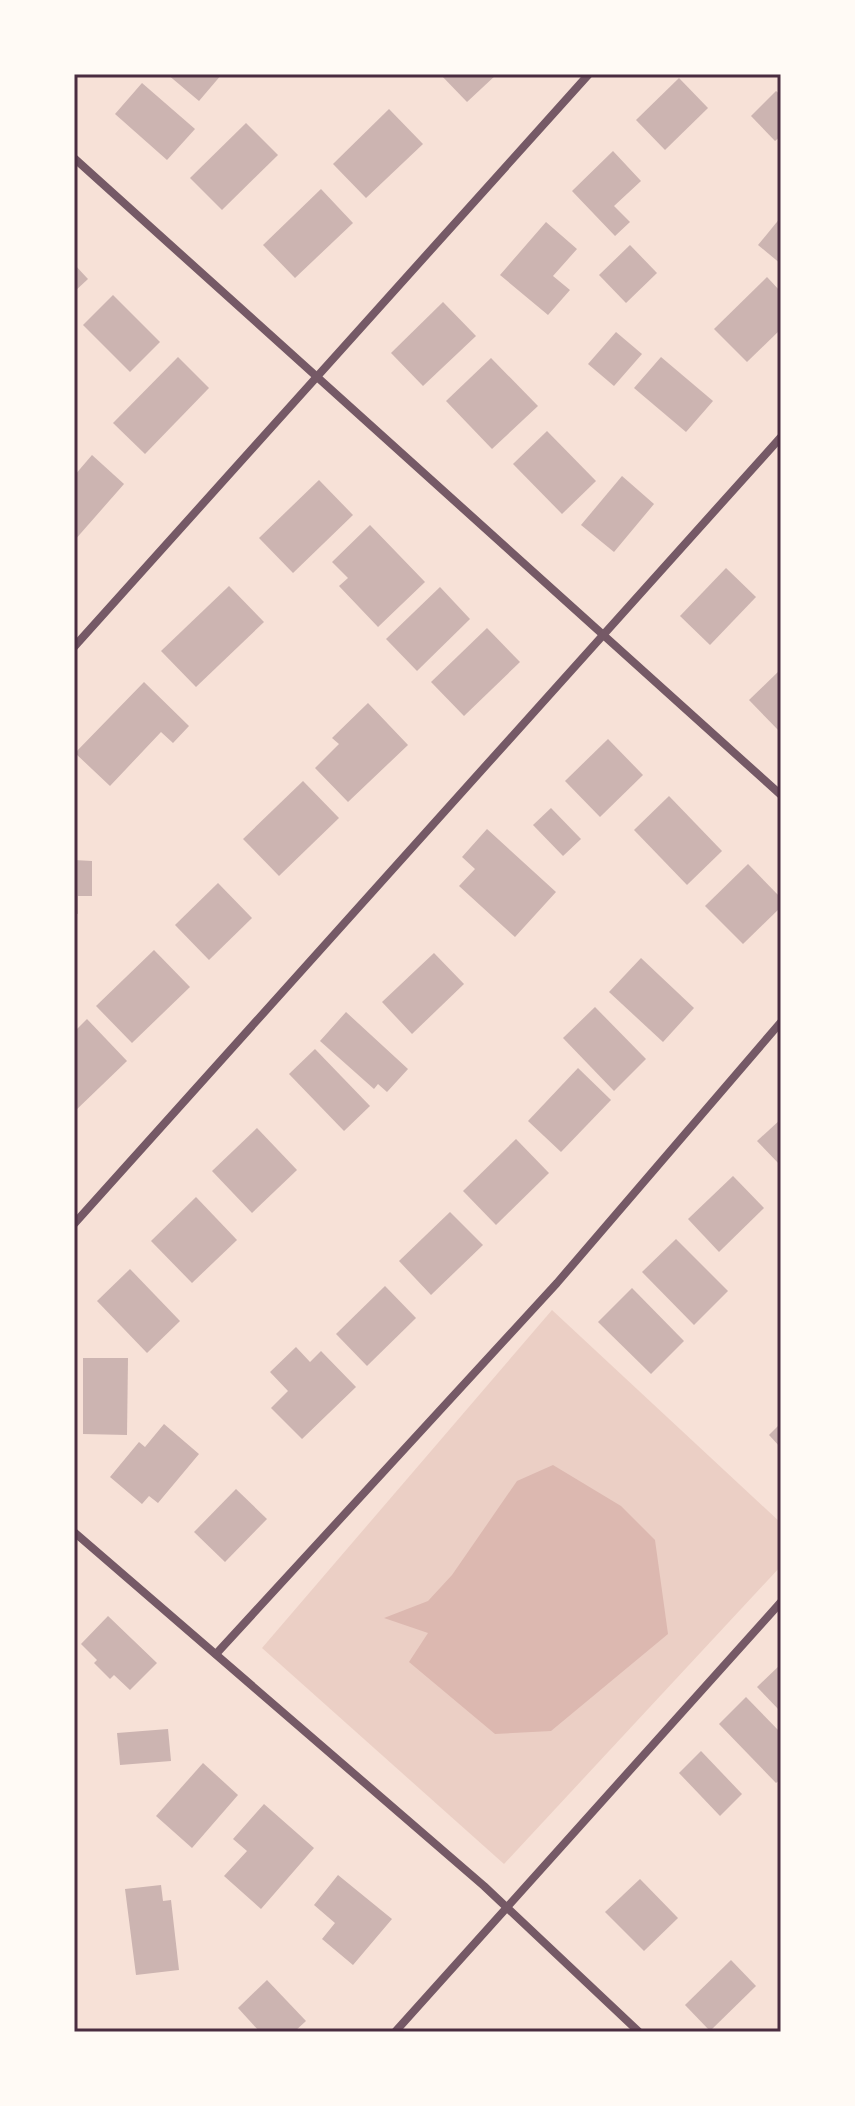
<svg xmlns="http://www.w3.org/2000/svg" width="855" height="2106" viewBox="0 0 855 2106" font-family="'Nunito Sans',sans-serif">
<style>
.green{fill:#ebcfc5}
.water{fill:#dcb8b0}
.building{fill:#ccb4b1}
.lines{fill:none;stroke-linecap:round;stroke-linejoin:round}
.minor{stroke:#755966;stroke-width:8}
.neatline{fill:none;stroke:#4a2c40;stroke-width:3}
</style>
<rect width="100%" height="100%" fill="#f7e1d7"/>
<path class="green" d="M 552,1310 L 781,1523 L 781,1566 L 504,1864 L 262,1648 Z"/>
<path class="water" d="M 553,1465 L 621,1506 L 655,1540 L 668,1634 L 551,1731 L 495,1734 L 409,1662 L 428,1633 L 384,1618 L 428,1601 L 452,1575 L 517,1481 Z"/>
<g class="building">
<path d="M 167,74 L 222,74 L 199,101 Z"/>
<path d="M 440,74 L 497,74 L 467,102 Z"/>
<path d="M 679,78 L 708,108 L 665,150 L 636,120 Z"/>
<path d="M 142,83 L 195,129 L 167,160 L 115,114 Z"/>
<path d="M 776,91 L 781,95 L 781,136 L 775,141 L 751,116 Z"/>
<path d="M 389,109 L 423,144 L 366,198 L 333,164 Z"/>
<path d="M 246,123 L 278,155 L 222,210 L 190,178 Z"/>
<path d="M 613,151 L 641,181 L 614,206 L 630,222 L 615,236 L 572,191 Z"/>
<path d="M 321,189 L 353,223 L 295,278 L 263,245 Z"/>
<path d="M 781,217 L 781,264 L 758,245 Z"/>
<path d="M 546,222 L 577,249 L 553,276 L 570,290 L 548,315 L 500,275 Z"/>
<path d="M 630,245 L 657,273 L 626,303 L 599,275 Z"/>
<path d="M 74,264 L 88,279 L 74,292 Z"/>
<path d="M 767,277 L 781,292 L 781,329 L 747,362 L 714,329 Z"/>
<path d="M 113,295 L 160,342 L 130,372 L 83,325 Z"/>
<path d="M 443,302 L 476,336 L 423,386 L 391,353 Z"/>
<path d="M 616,332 L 642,354 L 614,386 L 588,364 Z"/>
<path d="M 178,357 L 209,388 L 145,454 L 113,423 Z"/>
<path d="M 661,357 L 713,401 L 686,432 L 634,388 Z"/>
<path d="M 491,358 L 538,406 L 492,449 L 446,401 Z"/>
<path d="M 547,431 L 596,481 L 562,514 L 513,464 Z"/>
<path d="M 92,455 L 124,484 L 74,541 L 74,476 Z"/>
<path d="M 622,476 L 654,504 L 614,552 L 581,525 Z"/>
<path d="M 319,480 L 353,515 L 293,573 L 259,538 Z"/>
<path d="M 370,525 L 425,582 L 378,627 L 339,586 L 348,578 L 332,562 Z"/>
<path d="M 726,568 L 756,597 L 710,645 L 680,616 Z"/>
<path d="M 229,586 L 264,622 L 196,687 L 161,651 Z"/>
<path d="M 440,587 L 470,619 L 417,671 L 386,639 Z"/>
<path d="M 487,628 L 520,662 L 464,716 L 431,682 Z"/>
<path d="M 781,669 L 781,733 L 749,700 Z"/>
<path d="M 144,682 L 189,726 L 173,743 L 161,732 L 110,786 L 75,753 Z"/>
<path d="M 368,703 L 408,745 L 348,802 L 315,768 L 339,744 L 332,738 Z"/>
<path d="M 608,739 L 643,775 L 600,817 L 565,781 Z"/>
<path d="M 303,781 L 339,818 L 279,876 L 243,839 Z"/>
<path d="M 669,796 L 722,851 L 687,885 L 634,830 Z"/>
<path d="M 551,808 L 581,839 L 563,856 L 533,825 Z"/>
<path d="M 487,829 L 556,892 L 515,937 L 459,886 L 475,869 L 462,857 Z"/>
<path d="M 74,860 L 92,861 L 92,896 L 78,896 L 78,914 L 74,913 Z"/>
<path d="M 748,864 L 781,898 L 781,907 L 743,944 L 705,906 Z"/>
<path d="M 218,883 L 252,918 L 209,960 L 175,925 Z"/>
<path d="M 154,950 L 190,987 L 132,1043 L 96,1006 Z"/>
<path d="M 434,953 L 464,984 L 412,1034 L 382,1002 Z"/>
<path d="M 641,958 L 694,1008 L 663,1042 L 609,992 Z"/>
<path d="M 595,1007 L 646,1059 L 614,1091 L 563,1038 Z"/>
<path d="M 346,1012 L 408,1069 L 387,1092 L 378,1084 L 374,1089 L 320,1041 Z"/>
<path d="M 87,1019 L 127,1061 L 74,1112 L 74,1032 Z"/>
<path d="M 315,1049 L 370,1106 L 344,1131 L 289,1074 Z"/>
<path d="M 578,1068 L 611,1100 L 561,1152 L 528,1121 Z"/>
<path d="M 781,1119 L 781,1166 L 757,1141 Z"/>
<path d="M 257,1128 L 297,1170 L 252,1213 L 212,1171 Z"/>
<path d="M 516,1139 L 549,1173 L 496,1225 L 463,1191 Z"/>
<path d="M 733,1176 L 764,1208 L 719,1252 L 688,1219 Z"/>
<path d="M 196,1197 L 237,1240 L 192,1283 L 151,1241 Z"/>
<path d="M 450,1212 L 483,1245 L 431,1295 L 399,1261 Z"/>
<path d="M 676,1239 L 728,1291 L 694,1325 L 642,1272 Z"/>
<path d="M 130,1269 L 180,1321 L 147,1353 L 97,1301 Z"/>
<path d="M 385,1286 L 416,1318 L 367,1366 L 336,1334 Z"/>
<path d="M 632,1288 L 684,1341 L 651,1374 L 598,1322 Z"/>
<path d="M 296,1347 L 310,1362 L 321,1351 L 356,1387 L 302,1439 L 271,1408 L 288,1391 L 270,1372 Z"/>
<path d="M 83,1358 L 128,1358 L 127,1435 L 83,1434 Z"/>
<path d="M 781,1423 L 781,1448 L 769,1435 Z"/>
<path d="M 164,1424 L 199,1454 L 158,1503 L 149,1496 L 142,1504 L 110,1477 L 139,1442 L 145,1447 Z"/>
<path d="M 236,1489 L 267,1519 L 225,1562 L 194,1532 Z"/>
<path d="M 108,1616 L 157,1663 L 130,1690 L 114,1675 L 110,1679 L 94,1663 L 97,1660 L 81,1644 Z"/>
<path d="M 781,1664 L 781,1712 L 757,1687 Z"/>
<path d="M 746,1697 L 781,1733 L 781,1779 L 776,1783 L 719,1724 Z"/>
<path d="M 168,1729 L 171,1761 L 120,1765 L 117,1733 Z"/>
<path d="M 701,1751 L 742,1794 L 720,1816 L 679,1773 Z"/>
<path d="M 203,1763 L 238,1795 L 192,1848 L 156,1816 Z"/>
<path d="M 264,1804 L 314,1848 L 261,1909 L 224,1876 L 247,1851 L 233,1839 Z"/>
<path d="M 338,1875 L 392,1919 L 353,1965 L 322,1939 L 335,1923 L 314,1905 Z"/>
<path d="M 640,1879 L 678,1918 L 644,1951 L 605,1912 Z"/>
<path d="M 161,1885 L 163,1901 L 171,1900 L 179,1970 L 136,1975 L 125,1889 Z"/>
<path d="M 731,1960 L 756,1986 L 710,2031 L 685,2005 Z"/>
<path d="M 267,1980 L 306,2021 L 294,2032 L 260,2032 L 238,2008 Z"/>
</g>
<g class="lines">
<g class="minor">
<path d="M 74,158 L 781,795"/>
<path d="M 74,647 L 589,74"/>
<path d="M 74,1224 L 781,437"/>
<path d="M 74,1532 L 484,1886 L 639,2032"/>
<path d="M 216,1654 L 557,1283 L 781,1022"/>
<path d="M 395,2032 L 781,1602"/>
</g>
</g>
<rect width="855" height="2106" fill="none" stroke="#fffaf5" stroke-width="152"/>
<rect x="76" y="76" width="703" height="1954" class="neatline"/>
</svg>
